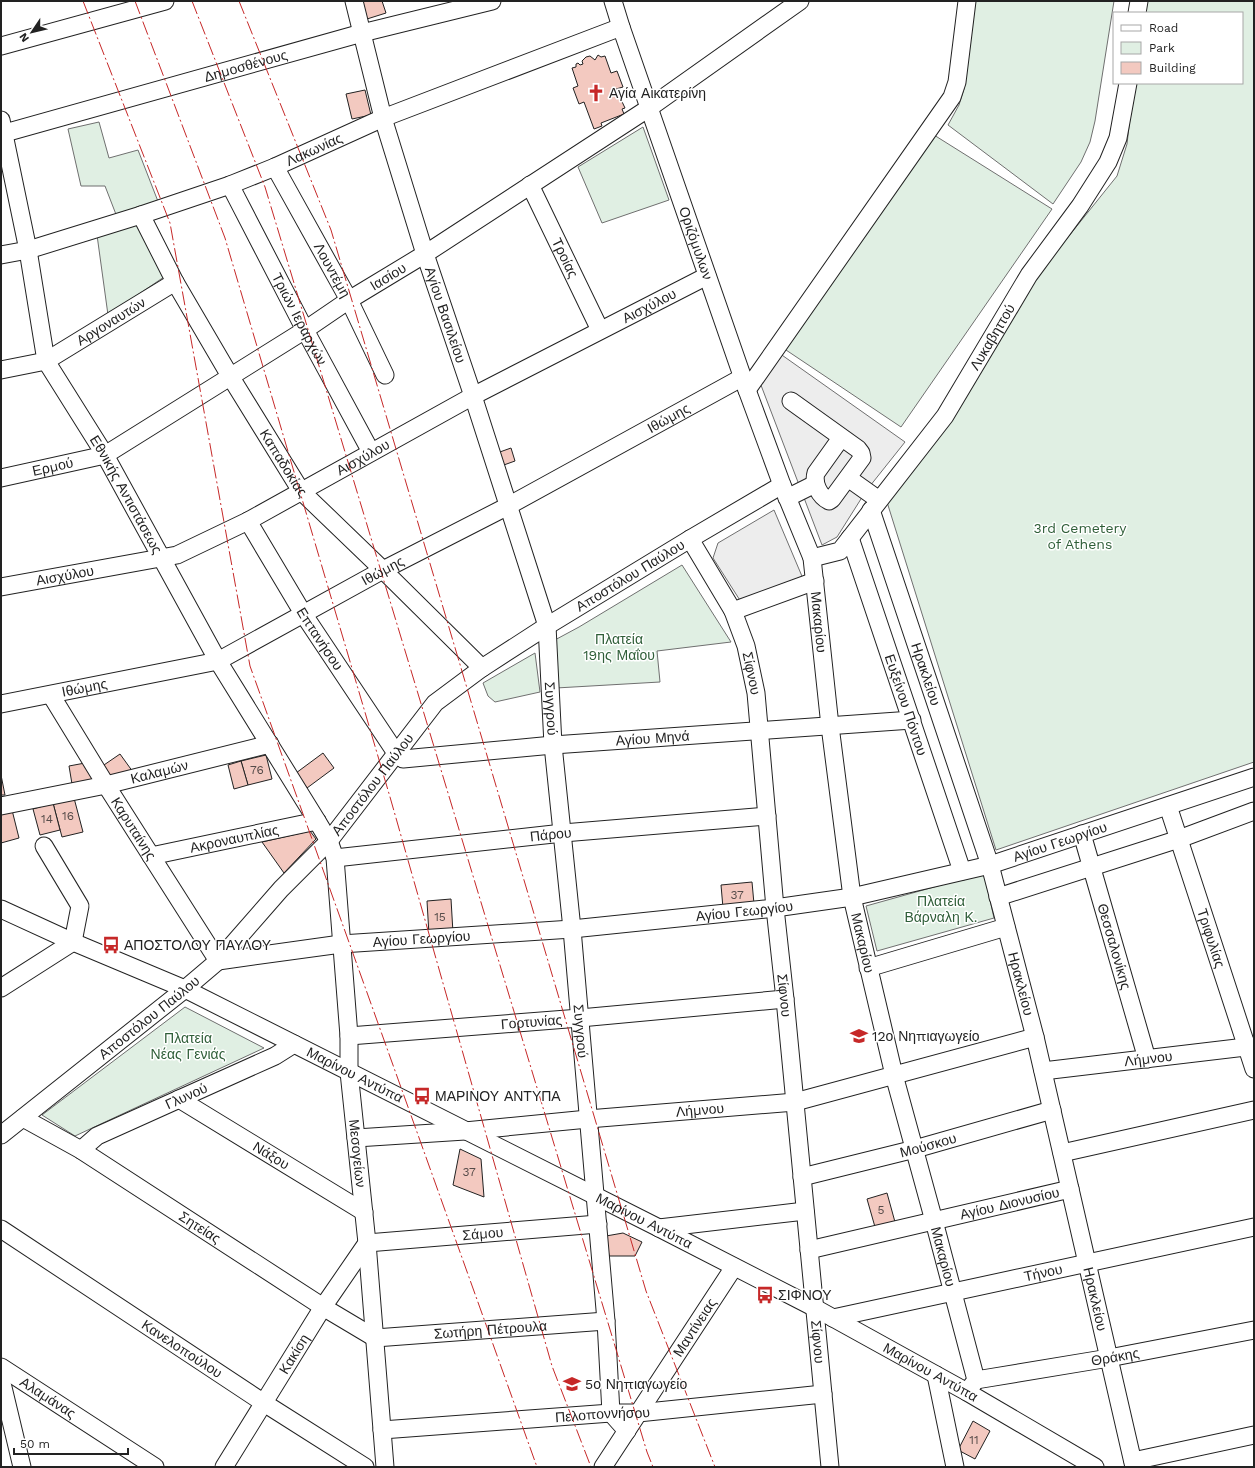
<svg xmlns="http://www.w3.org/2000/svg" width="1255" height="1468" viewBox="0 0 1255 1468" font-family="'Work Sans',sans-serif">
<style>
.green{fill:#e0efe3;stroke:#6f6f6f}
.parking{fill:#ededed;stroke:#6f6f6f}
.building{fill:#f3c9c0;stroke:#222}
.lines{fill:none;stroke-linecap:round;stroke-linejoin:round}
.minor-casing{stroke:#222;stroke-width:19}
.minor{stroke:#fff;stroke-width:17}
.power{stroke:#c62828;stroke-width:1;stroke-dasharray:14 3 2 3;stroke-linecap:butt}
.labels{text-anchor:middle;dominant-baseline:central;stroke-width:3;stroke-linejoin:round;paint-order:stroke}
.number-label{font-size:12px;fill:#564c4a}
.street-label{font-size:14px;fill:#222;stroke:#fff}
.poi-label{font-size:14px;fill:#222;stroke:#fff;text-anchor:start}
.park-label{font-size:14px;fill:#2f5e38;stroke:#fff}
</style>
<rect width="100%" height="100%" fill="#fff"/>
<g class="green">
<path d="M 974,1 L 1114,1 L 1095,121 L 1090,142 L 1081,162 L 1053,204 L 948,125 L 959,105 L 964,89 Z"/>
<path d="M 1144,1 L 1254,1 L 1254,762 L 996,850 L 887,502 L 1040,272 L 1117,176 L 1127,144 L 1134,83 L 1242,83 L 1242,13 L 1143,13 Z"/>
<path d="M 99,122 L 109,158 L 138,150 L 159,204 L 117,217 L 105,186 L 81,186 L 68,129 Z"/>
<path d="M 643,127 L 669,200 L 602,223 L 578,167 Z"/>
<path d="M 926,130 L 1052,209 L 901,427 L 783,348 Z"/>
<path d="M 138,223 L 164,277 L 108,315 L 97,235 Z"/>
<path d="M 682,565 L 731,642 L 657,651 L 660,682 L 556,688 L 553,641 L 579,627 Z"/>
<path d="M 535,653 L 540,692 L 495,702 L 488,696 L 483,683 Z"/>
<path d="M 984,873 L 994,918 L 877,951 L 866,906 Z"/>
<path d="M 185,1007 L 264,1048 L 75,1136 L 42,1115 Z"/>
</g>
<g class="parking">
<path d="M 779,353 L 905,442 L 866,491 L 837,537 L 822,545 L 759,380 Z"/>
<path d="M 774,510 L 804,581 L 743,605 L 713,558 L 718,543 Z"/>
</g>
<g class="building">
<path d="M 361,1 L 382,1 L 386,13 L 367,19 Z"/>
<path d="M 598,55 L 601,57 L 605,56 L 611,73 L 617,71 L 623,87 L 616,89 L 625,108 L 622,109 L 624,114 L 601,123 L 602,126 L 594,129 L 584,102 L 579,104 L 573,88 L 578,86 L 572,68 L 576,67 L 576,64 L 578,63 L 580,65 L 583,64 L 582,61 L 586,57 L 590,56 L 595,60 Z"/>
<path d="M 365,90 L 371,115 L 352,119 L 346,94 Z"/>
<path d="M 511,448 L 515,461 L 501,466 L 497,453 Z"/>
<path d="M 323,753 L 334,768 L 307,788 L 296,773 Z"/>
<path d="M 120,754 L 133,772 L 109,777 L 101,767 Z"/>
<path d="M 266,755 L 272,779 L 248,785 L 241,761 Z"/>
<path d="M 241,761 L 248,785 L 234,789 L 228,765 Z"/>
<path d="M 85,763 L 97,779 L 72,784 L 69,766 Z"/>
<path d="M 1,775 L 5,795 L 1,795 Z"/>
<path d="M 74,798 L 83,832 L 62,837 L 53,803 Z"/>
<path d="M 53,803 L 60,830 L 40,835 L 33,809 Z"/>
<path d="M 12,810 L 19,838 L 1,843 L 1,813 Z"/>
<path d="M 310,831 L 316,839 L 284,873 L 262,842 Z"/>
<path d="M 752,882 L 754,904 L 723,908 L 721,885 Z"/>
<path d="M 451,899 L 453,933 L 429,935 L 427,901 Z"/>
<path d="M 460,1149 L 481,1159 L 484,1197 L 453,1185 Z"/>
<path d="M 887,1193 L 895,1222 L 875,1227 L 867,1199 Z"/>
<path d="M 623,1233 L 642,1242 L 635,1256 L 609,1256 L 606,1236 Z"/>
<path d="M 973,1421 L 990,1431 L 975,1459 L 958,1450 Z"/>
</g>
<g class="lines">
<g class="minor-casing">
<g id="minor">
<path id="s1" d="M 354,1 L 383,118 L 425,254 L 473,396 L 547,626 L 553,745 L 572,929 L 606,1321 L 611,1413 L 627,1431"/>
<path id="s2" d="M 613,1 L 621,27 L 747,390 L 782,485 L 812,558 L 830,726 L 852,897 L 894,1075 L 934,1221 L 976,1380 L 967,1392"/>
<path d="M 1137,13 L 1139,1"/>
<path d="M 1,46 L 165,1"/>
<path id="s3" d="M 1,120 L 28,250 L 46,361 L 105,455 L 218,661 L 317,821 L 329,841 L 335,858 L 349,1036 L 349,1072 L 367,1243 L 385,1467"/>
<path id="s4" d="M 1,134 L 362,33 L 492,1"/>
<path id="s5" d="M 275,167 L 349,300 L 385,375"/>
<path id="s6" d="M 230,185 L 305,330 L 371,452"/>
<path id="s7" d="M 530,185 L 600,330"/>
<path id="s8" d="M 141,215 L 175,282 L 230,376 L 301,491 L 383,570 L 482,668"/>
<path id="s9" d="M 1,255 L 28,250 L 141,215 L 230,185 L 275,167 L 383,118 L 621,27"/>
<path id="s10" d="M 1,370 L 46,361 L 175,282"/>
<path d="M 747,390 L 952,97 L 957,82 L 967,1"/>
<path d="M 791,401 L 858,449 L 861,453 L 862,458 L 832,499 L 829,501 C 819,496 813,483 816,473 L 841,438"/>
<path id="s11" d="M 1,478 L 105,455 L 305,330 L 349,300 L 425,254 L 649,108 L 800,1"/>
<path d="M 848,478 L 879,500"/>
<path d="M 787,498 L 815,484"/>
<path id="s12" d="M 871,510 L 990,865 L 1035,1037 L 1134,1467"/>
<path id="s13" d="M 248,521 L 304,615 L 396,753 L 403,759 L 553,745 L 912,720"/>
<path id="s14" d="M 850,538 L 962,871"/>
<path id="s15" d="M 690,539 L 733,611 L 746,646 L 756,693 L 775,908 L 785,999 L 830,1467"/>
<path id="s16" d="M 812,558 L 840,551 L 945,416 L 1029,275 L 1080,206 L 1108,162 L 1118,138 L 1128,83"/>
<path id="s17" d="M 1,587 L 177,555 L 248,521 L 473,396 L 707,276"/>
<path d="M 733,611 L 815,581"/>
<path id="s18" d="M 51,695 L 106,785 L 218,961 L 341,944 L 572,929 L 775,908 L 852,897 L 990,865 L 1254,777"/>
<path id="s19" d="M 1,704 L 218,661 L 383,570 L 508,506 L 743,377"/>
<path id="s20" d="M 1,806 L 106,785 L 270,744"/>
<path id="s21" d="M 1168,806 L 1254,1069"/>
<path id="s22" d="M 1082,834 L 1147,1059"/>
<path d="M 44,846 L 80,906 L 73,942"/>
<path id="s23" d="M 151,856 L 317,821"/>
<path id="s24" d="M 335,858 L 563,833 L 767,816"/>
<path d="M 998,897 L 1179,839 L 1254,811"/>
<path id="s25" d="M 1,909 L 73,942 L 185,989 L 659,1228 L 815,1308 L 967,1392 L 1095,1467"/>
<path d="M 868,968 L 1006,927"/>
<path d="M 1,988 L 73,942"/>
<path id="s26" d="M 349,1036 L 580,1018 L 785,999"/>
<path id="s27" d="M 1043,1071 L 1254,1046"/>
<path id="s28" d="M 179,1099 L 364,1212"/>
<path id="s29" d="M 23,1118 L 81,1150 L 323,1307 L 375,1338 L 606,1321"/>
<path id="s30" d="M 1,1135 L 185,989 L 218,961 L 281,889 L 329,841 L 435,703 L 482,668 L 547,626 L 690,539 L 782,485"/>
<path id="s31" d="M 356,1138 L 465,1131 L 588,1119 L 795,1102 L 1035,1037"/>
<path id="s32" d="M 81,1150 L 97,1136 L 275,1056 L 294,1044"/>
<path d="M 1062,1153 L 1254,1110"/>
<path id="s33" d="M 802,1177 L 915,1149 L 1052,1110"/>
<path d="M 659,1228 L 805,1211"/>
<path id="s34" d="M 1,1229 L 264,1403 L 365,1467"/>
<path id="s35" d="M 809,1250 L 1070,1189"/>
<path id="s36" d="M 833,1318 L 1254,1227"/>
<path id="s37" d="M 1,1367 L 155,1467"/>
<path d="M 936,1375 L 955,1467"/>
<path d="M 1,1379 L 22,1467"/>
<path id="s38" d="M 976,1380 L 1109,1358 L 1254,1330"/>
<path id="s39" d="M 382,1430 L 611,1413 L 638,1413 L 823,1394"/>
<path d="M 1133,1461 L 1254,1435"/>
<path id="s40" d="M 224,1467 L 323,1307 L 367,1243 L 598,1224"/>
<path id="s41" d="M 603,1467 L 734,1267"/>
</g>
</g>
<use href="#minor" class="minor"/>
<g class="power">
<path d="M 83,1 L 170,223 L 250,666 L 537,1467"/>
<path d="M 135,1 L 225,238 L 390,797 L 552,1366 L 591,1467"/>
<path d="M 192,1 L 265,187 L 647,1452 L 653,1467"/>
<path d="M 239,1 L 331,230 L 646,1291 L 715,1467"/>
</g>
</g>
<defs>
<g id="church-bare" transform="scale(1.38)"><path d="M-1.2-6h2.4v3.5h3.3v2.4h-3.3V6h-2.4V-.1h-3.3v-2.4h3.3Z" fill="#c62828" stroke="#fff" stroke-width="2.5" paint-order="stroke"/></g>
<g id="bus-bare" transform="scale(1.38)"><path d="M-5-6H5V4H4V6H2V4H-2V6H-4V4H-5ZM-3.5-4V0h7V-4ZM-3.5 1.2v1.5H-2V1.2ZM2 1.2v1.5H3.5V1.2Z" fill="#c62828" stroke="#fff" stroke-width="2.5" paint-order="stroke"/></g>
<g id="school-bare" transform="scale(1.38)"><path d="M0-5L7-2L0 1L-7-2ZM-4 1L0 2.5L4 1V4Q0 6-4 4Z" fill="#c62828" stroke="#fff" stroke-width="2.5" paint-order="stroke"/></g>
</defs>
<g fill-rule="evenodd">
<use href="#church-bare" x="596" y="93"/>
<use href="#bus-bare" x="111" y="945"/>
<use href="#school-bare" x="859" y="1036"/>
<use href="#bus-bare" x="422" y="1096"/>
<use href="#bus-bare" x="765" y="1295"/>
<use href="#school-bare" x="572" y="1384"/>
</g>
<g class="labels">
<g class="number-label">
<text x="257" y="770">76</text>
<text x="68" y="816">16</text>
<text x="47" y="819">14</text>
<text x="737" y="895">37</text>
<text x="440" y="917">15</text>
<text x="469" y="1172">37</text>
<text x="881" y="1210">5</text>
<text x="974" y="1440">11</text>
</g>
<g class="street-label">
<text stroke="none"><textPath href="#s4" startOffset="254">Δημοσθένους</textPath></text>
<text stroke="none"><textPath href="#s9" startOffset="331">Λακωνίας</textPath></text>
<text stroke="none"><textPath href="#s2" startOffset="256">Οριζόμυλων</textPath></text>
<text stroke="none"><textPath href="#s7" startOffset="81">Τροίας</textPath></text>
<text stroke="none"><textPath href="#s5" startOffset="118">Λουντέμη</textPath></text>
<text stroke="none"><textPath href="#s11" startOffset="441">Ιασίου</textPath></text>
<text stroke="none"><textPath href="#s17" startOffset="713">Αισχύλου</textPath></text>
<text stroke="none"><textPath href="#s1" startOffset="327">Αγίου Βασιλείου</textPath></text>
<text stroke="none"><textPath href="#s6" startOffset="151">Τριών Ιεραρχών</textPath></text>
<text stroke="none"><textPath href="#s10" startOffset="122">Αργοναυτών</textPath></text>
<text stroke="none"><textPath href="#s16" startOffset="292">Λυκαβηττού</textPath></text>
<text stroke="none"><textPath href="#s19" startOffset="733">Ιθώμης</textPath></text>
<text stroke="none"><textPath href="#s17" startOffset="389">Αισχύλου</textPath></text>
<text stroke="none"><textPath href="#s8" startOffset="286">Καπαδοκίας</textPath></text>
<text stroke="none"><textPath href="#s11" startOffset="53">Ερμού</textPath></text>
<text stroke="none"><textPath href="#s3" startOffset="401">Εθνικής Αντιστάσεως</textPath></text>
<text stroke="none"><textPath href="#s19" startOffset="409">Ιθώμης</textPath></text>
<text stroke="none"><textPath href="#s17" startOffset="65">Αισχύλου</textPath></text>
<text stroke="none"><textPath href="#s30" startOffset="849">Αποστόλου Παύλου</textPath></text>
<text stroke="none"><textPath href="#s2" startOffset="656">Μακαρίου</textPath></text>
<text stroke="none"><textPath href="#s13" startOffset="138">Επτανήσου</textPath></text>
<text stroke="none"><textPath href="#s15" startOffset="149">Σίφνου</textPath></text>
<text stroke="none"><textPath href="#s12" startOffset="173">Ηρακλείου</textPath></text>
<text stroke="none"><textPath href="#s19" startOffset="85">Ιθώμης</textPath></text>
<text stroke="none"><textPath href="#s14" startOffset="176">Ευξείνου Πόντου</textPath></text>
<text stroke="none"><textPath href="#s1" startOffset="737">Συγγρού</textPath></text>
<text stroke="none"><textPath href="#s13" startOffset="535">Αγίου Μηνά</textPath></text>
<text stroke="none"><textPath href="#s20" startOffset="162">Καλαμών</textPath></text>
<text stroke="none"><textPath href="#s30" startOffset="513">Αποστόλου Παύλου</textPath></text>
<text stroke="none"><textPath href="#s18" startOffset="157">Καρυταίνης</textPath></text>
<text stroke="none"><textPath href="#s24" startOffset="217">Πάρου</textPath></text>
<text stroke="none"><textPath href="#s23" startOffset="85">Ακροναυπλίας</textPath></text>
<text stroke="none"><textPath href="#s18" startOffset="1167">Αγίου Γεωργίου</textPath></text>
<text stroke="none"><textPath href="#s18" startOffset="843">Αγίου Γεωργίου</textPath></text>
<text stroke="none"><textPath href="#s21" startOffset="139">Τριφυλίας</textPath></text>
<text stroke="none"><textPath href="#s18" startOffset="519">Αγίου Γεωργίου</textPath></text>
<text stroke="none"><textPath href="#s2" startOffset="980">Μακαρίου</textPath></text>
<text stroke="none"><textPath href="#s22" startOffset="117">Θεσσαλονίκης</textPath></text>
<text stroke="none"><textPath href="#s12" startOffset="497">Ηρακλείου</textPath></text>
<text stroke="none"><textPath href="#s15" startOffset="473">Σίφνου</textPath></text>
<text stroke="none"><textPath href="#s30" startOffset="189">Αποστόλου Παύλου</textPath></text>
<text stroke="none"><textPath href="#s26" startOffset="183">Γορτυνίας</textPath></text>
<text stroke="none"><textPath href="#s1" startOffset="1061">Συγγρού</textPath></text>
<text stroke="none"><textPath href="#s27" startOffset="106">Λήμνου</textPath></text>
<text stroke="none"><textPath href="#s25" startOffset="391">Μαρίνου Αντύπα</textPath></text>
<text stroke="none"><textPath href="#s32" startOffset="119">Γλυνού</textPath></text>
<text stroke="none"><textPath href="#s31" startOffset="345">Λήμνου</textPath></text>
<text stroke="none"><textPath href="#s33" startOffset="130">Μούσκου</textPath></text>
<text stroke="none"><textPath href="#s3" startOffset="1117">Μεσογείων</textPath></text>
<text stroke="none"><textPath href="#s28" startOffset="108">Νάξου</textPath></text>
<text stroke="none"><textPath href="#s35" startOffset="206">Αγίου Διονυσίου</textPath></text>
<text stroke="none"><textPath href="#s25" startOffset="715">Μαρίνου Αντύπα</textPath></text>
<text stroke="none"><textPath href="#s29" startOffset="208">Σητείας</textPath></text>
<text stroke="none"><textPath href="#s40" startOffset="382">Σάμου</textPath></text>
<text stroke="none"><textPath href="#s2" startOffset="1304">Μακαρίου</textPath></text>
<text stroke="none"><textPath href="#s36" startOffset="215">Τήνου</textPath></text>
<text stroke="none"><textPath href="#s12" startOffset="821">Ηρακλείου</textPath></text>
<text stroke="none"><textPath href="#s41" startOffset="167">Μαντίνειας</textPath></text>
<text stroke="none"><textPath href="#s29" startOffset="531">Σωτήρη Πέτρουλα</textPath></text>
<text stroke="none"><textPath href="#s15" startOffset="821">Σίφνου</textPath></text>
<text stroke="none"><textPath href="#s34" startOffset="217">Κανελοπούλου</textPath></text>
<text stroke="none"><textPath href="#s40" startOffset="133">Κακίση</textPath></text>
<text stroke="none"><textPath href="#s38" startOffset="141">Θράκης</textPath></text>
<text stroke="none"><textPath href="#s25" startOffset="1039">Μαρίνου Αντύπα</textPath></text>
<text stroke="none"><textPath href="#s37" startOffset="56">Αλαμάνας</textPath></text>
<text stroke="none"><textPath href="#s39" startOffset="221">Πελοποννήσου</textPath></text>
</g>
<g class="poi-label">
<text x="609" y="93">Αγία Αικατερίνη</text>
<text x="124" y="945">ΑΠΟΣΤΟΛΟΥ ΠΑΥΛΟΥ</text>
<text x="872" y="1036">12ο Νηπιαγωγείο</text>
<text x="435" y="1096">ΜΑΡΙΝΟΥ ΑΝΤΥΠΑ</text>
<text x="778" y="1295">ΣΙΦΝΟΥ</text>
<text x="585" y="1384">5ο Νηπιαγωγείο</text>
</g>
<g class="park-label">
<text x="1080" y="528">3rd Cemetery<tspan x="1080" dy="16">of Athens</tspan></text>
<text x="619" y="639">Πλατεία<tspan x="619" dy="16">19ης Μαΐου</tspan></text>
<text x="941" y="901">Πλατεία<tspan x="941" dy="16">Βάρναλη Κ.</tspan></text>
<text x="188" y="1038">Πλατεία<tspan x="188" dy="16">Νέας Γενιάς</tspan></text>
</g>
</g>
<rect width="1255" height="1468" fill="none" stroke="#222222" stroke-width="4"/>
<rect x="1113" y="12" width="130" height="72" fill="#ffffff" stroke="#a7a7a7"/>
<rect x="1121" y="25" width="20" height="6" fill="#ffffff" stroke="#a7a7a7"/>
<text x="1149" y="32" font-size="12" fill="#222222">Road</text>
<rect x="1121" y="42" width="20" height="12" fill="#e0efe3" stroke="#a7a7a7"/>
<text x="1149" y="52" font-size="12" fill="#222222">Park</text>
<rect x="1121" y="62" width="20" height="12" fill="#f3c9c0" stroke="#a7a7a7"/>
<text x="1149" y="72" font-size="12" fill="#222222">Building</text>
<g transform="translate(32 32) rotate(235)" stroke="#ffffff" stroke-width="3" paint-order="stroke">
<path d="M0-3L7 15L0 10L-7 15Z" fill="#222222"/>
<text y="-6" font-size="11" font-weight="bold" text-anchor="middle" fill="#222222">N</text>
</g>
<path d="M14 1448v6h114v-6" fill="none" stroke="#222222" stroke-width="2"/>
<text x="20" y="1448" font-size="12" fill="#222222" stroke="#ffffff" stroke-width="3" paint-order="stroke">50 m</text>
</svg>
